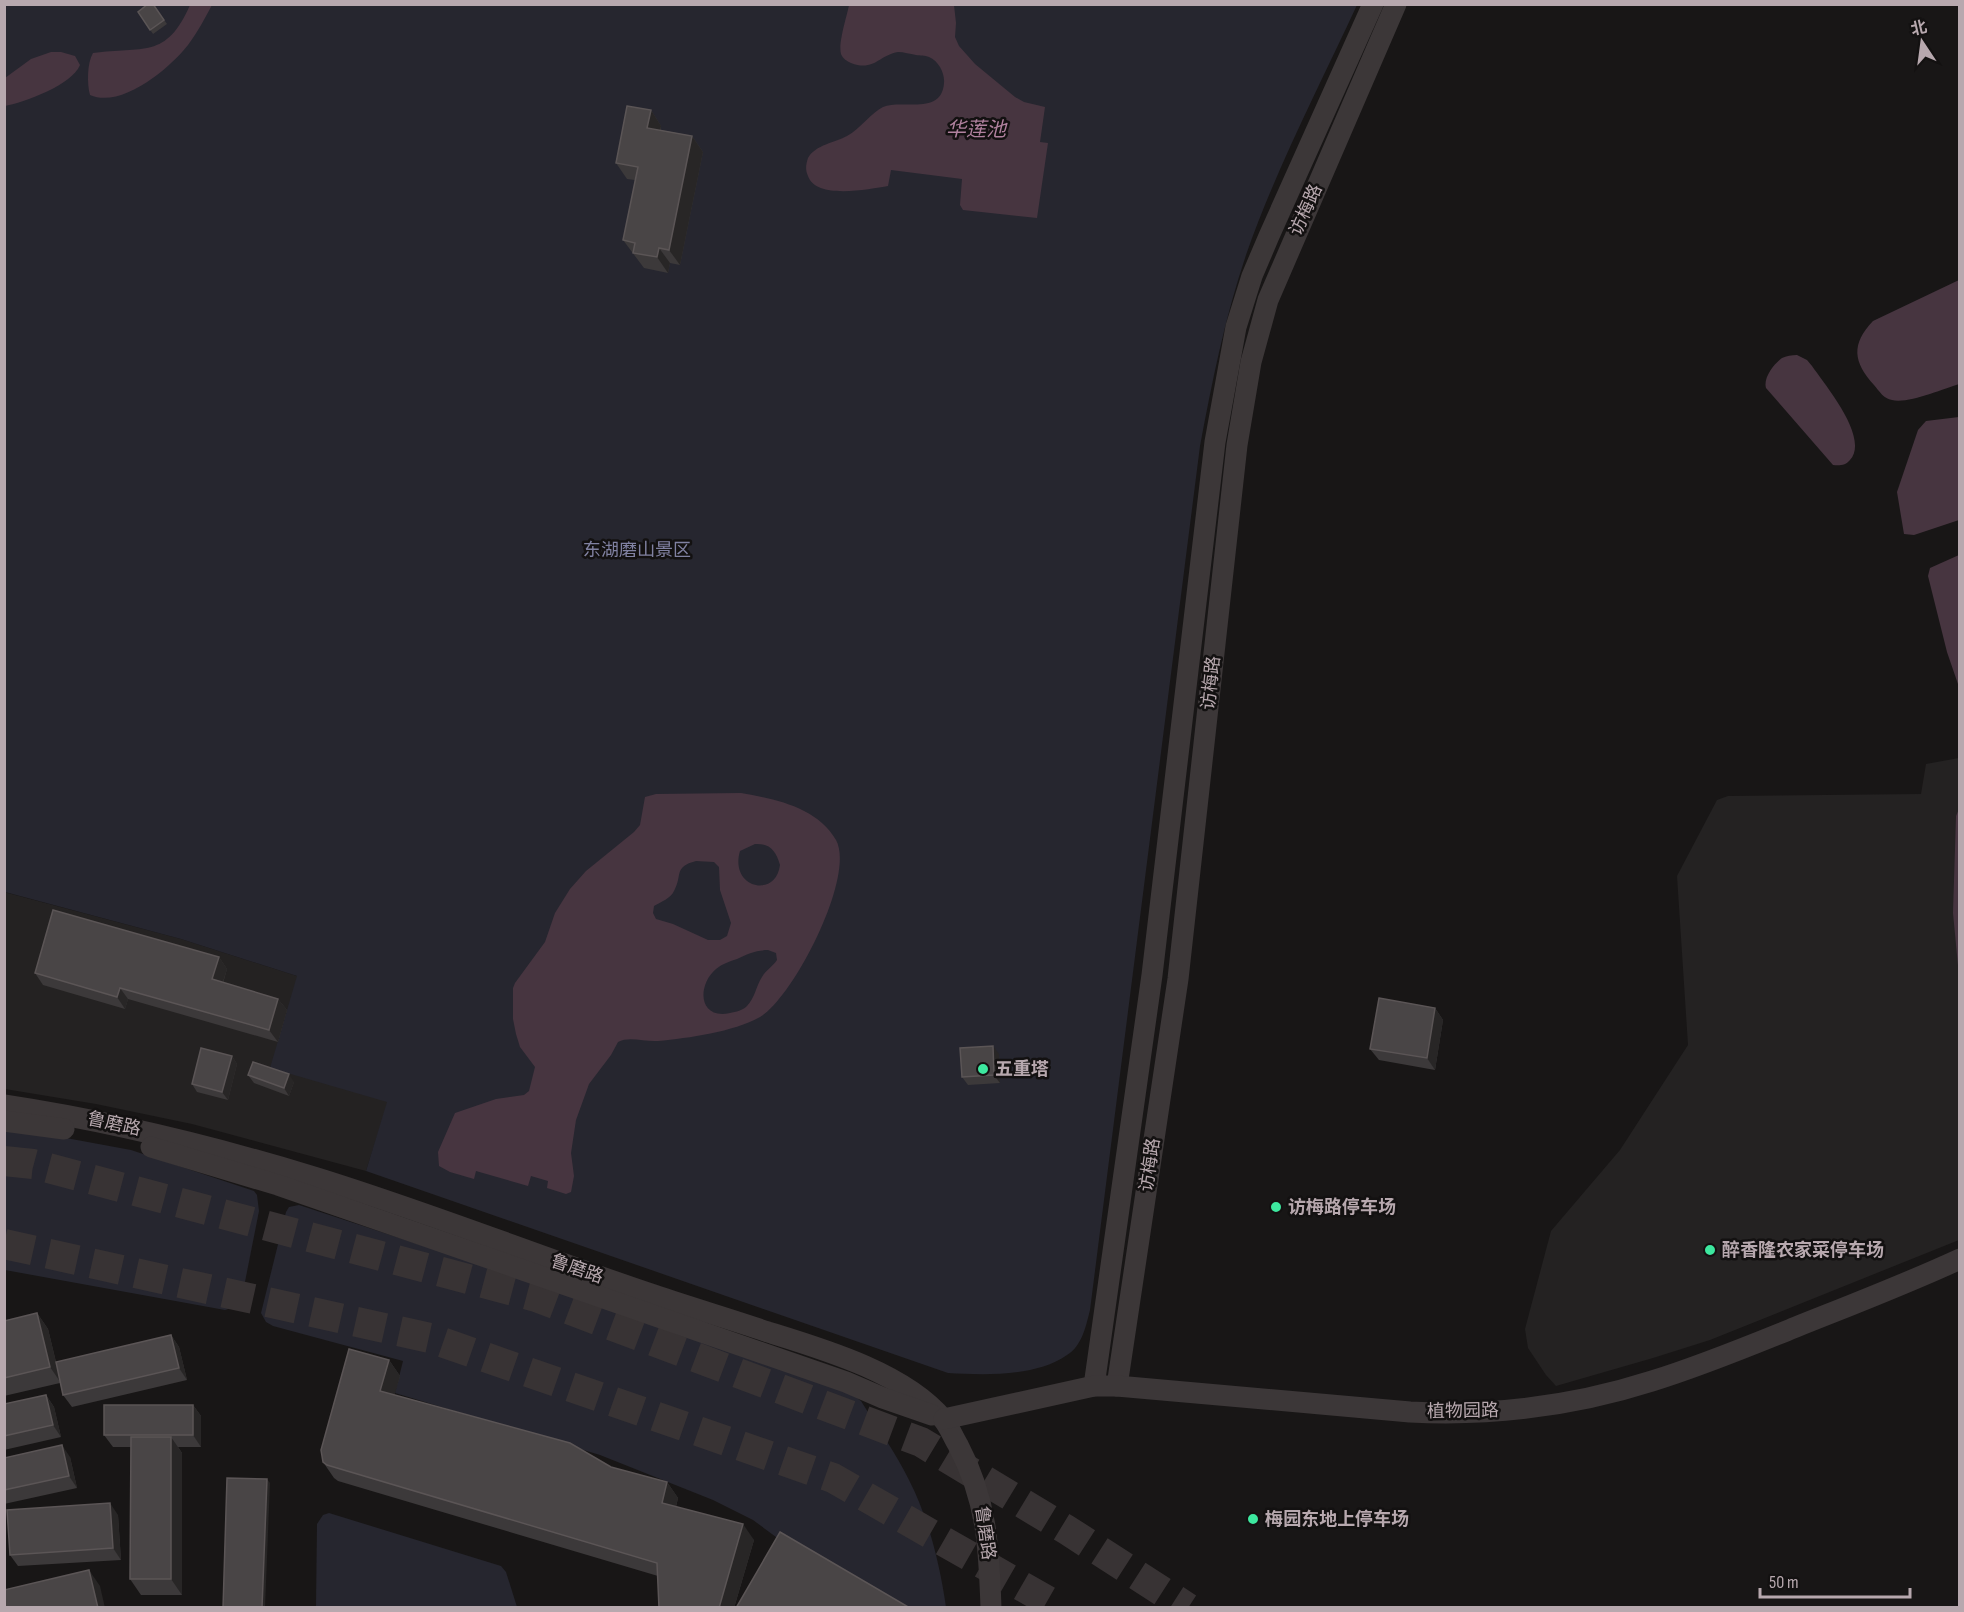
<svg xmlns="http://www.w3.org/2000/svg" width="1964" height="1612" viewBox="0 0 1964 1612" font-family="'Sofia Sans Condensed','Noto Sans SC',sans-serif">
<style>
.built{fill:#242222}
.green{fill:#26262f}
.water{fill:#473540;fill-rule:evenodd}
.lines{fill:none;stroke-linecap:round;stroke-linejoin:round}
.highway-tunnel{stroke:#383334;stroke-width:30;stroke-dasharray:30 15;stroke-linecap:butt}
.minor{stroke:#3c3738;stroke-width:21}
.wall{fill:#3c393a}
.shaded-wall{fill:#282626}
.building{fill:#494546;stroke:#5b5556;stroke-width:1.5}
.poi-dot{fill:#3de89f;stroke:#131111;stroke-width:2}
.labels{text-anchor:middle;dominant-baseline:central;stroke-width:5;stroke-linejoin:round;paint-order:stroke}
.street-label{font-size:18px;fill:#b7a8ae;stroke:#131111}
.park-label{font-size:18px;fill:#8081a1;stroke:#131111}
.poi-label{font-size:18px;font-weight:bold;fill:#b7a8ae;stroke:#131111;text-anchor:start}
.water-label{font-size:20px;font-style:italic;fill:#b0819e;stroke:#131111}
</style>
<rect width="100%" height="100%" fill="#181616"/>
<g class="built">
<path d="M 1959,758 L 1959,1240 L 1710,1340 L 1653,1358 L 1556,1386 L 1546,1375 L 1528,1348 L 1525,1329 L 1551,1231 L 1620,1150 L 1688,1045 L 1677,876 L 1717,800 L 1728,796 L 1921,794 L 1926,764 Z"/>
<path d="M 4,892 L 181,939 L 297,976 L 388,1102 L 366,1171 L 192,1124 L 96,1104 L 5,1089 Z"/>
</g>
<g class="green">
<path d="M 4,5 L 1357,5 C 1319,87 1276,169 1246,255 C 1225,317 1212,382 1200,446 L 1090,1310 C 1086,1326 1082,1346 1067,1355 C 1036,1377 984,1375 948,1373 L 366,1171 L 387,1102 L 270,1068 L 297,976 L 181,939 L 5,892 Z"/>
<path d="M 4,1130 L 66,1138 L 131,1150 L 254,1191 L 257,1195 L 259,1211 L 241,1302 L 237,1306 L 225,1310 L 5,1270 Z"/>
<path d="M 299,1205 L 503,1272 L 851,1393 L 861,1401 C 877,1427 896,1453 909,1480 C 929,1519 940,1565 946,1607 L 894,1607 L 791,1548 L 753,1520 L 713,1500 L 600,1455 L 395,1393 L 403,1361 L 273,1326 L 266,1322 L 261,1313 L 286,1212 L 289,1207 Z"/>
<path d="M 329,1513 L 501,1566 L 506,1572 L 517,1607 L 316,1607 L 317,1524 L 323,1515 Z"/>
</g>
<g class="water">
<path d="M 190,5 L 212,5 C 205,18 197,33 188,45 C 170,68 122,109 90,95 C 87,84 87,63 93,53 C 143,46 166,60 190,5 Z"/>
<path d="M 849,5 L 954,5 L 956,23 L 955,37 L 959,46 L 975,64 L 1015,97 L 1024,102 L 1045,107 L 1040,142 L 1048,143 L 1037,218 L 963,210 L 960,205 L 962,179 L 891,170 L 888,186 C 869,189 816,200 808,176 C 805,170 806,164 808,158 C 815,145 836,142 847,136 C 860,129 872,112 883,107 C 901,99 942,116 944,83 C 945,74 939,61 929,57 C 925,55 920,56 916,55 C 910,54 904,52 898,52 C 879,55 874,72 851,63 C 847,61 843,59 841,54 C 838,43 847,16 849,5 Z"/>
<path d="M 51,52 L 61,52 L 75,56 L 80,65 C 72,85 25,102 5,106 L 5,78 L 31,59 Z"/>
<path d="M 1959,280 L 1959,384 C 1943,389 1908,404 1892,400 C 1884,399 1879,391 1874,385 C 1853,362 1851,344 1873,321 Z"/>
<path d="M 1797,355 L 1807,360 L 1812,366 C 1825,385 1870,438 1850,460 C 1846,465 1840,466 1833,465 L 1766,388 C 1763,378 1774,364 1782,358 C 1786,356 1792,355 1797,355 Z"/>
<path d="M 1959,417 L 1959,520 L 1914,535 L 1904,534 L 1897,492 L 1918,430 L 1926,421 Z"/>
<path d="M 1959,555 L 1959,687 L 1947,652 L 1928,576 L 1930,568 Z"/>
<path d="M 741,793 C 775,799 817,807 836,840 C 856,876 793,998 760,1017 C 733,1032 689,1038 658,1041 C 645,1042 629,1036 618,1042 L 611,1055 L 589,1084 L 576,1120 L 571,1153 L 574,1176 L 571,1192 L 566,1194 L 547,1188 L 548,1181 L 531,1176 L 528,1186 L 476,1171 L 474,1179 L 450,1172 L 439,1166 L 438,1152 L 455,1113 L 496,1099 L 524,1095 L 529,1091 L 535,1067 L 520,1047 L 516,1034 L 513,1019 L 513,988 L 515,983 L 545,942 L 555,913 L 570,889 L 586,871 L 634,832 L 640,825 L 645,797 L 656,794 ZM 755,844 C 770,843 776,851 780,865 C 776,899 729,888 740,851 ZM 696,861 L 714,862 L 719,867 L 720,890 L 731,923 L 727,936 L 720,940 L 708,940 L 673,924 L 656,919 L 653,913 L 654,906 C 661,902 671,898 674,891 C 683,875 673,867 696,861 ZM 768,950 L 776,953 L 777,960 C 773,966 766,970 762,977 C 756,986 755,998 747,1006 C 743,1010 736,1012 730,1013 C 698,1020 697,985 716,969 C 722,964 730,961 737,959 C 747,954 757,950 768,950 Z"/>
<path d="M 1959,809 L 1959,976 L 1953,913 L 1956,816 Z"/>
</g>
<g class="lines">
<g class="highway-tunnel">
<path d="M 4,1161 L 33,1164 L 536,1297 L 921,1442 L 1067,1530 L 1188,1608"/>
<path d="M 4,1244 L 430,1338 L 833,1478 L 1060,1608"/>
</g>
<g class="minor">
<path d="M 4,1105 C 110,1121 212,1146 314,1177 C 428,1212 540,1257 654,1295 C 692,1308 730,1319 768,1332 C 823,1349 905,1373 943,1419 C 949,1426 953,1437 958,1445 C 987,1500 989,1547 991,1608"/>
<path d="M 4,1121 L 64,1129"/>
<path d="M 151,1147 L 278,1185 L 846,1382 L 883,1398 L 932,1415"/>
<path d="M 1094,1386 L 1152,975 L 1215,442 L 1236,327 L 1252,276 L 1269,236 L 1373,4"/>
<path d="M 1117,1386 L 1178,979 L 1237,445 L 1251,362 L 1268,300 L 1396,4"/>
<path d="M 944,1419 L 1094,1386 L 1117,1386 L 1410,1412 C 1491,1416 1574,1406 1652,1381 C 1701,1366 1749,1346 1796,1327 C 1851,1305 1906,1284 1960,1259"/>
</g>
</g>
<g class="wall">
<path d="M 153,4 L 167,24 L 153,34 L 138,12 Z"/>
<path d="M 651,110 L 661,126 L 661,130 L 692,136 L 703,152 L 680,265 L 670,263 L 668,273 L 644,268 L 623,240 L 635,180 L 627,179 L 616,163 Z"/>
<path d="M 219,957 L 227,969 L 223,983 L 278,999 L 287,1010 L 278,1042 L 128,999 L 125,1009 L 43,985 L 35,973 Z"/>
<path d="M 1435,1008 L 1443,1020 L 1435,1070 L 1379,1060 L 1370,1049 Z"/>
<path d="M 999,1054 L 1000,1083 L 968,1085 L 962,1077 Z"/>
<path d="M 232,1056 L 237,1064 L 228,1100 L 197,1092 L 192,1084 Z"/>
<path d="M 248,1075 L 294,1082 L 289,1096 L 254,1083 Z"/>
<path d="M 37,1313 L 48,1329 L 56,1362 L 171,1335 L 179,1347 L 187,1380 L 72,1407 L 63,1395 L 60,1383 L 4,1396 L 4,1321 Z"/>
<path d="M 389,1360 L 400,1376 L 394,1395 L 611,1467 L 667,1482 L 678,1498 L 676,1507 L 754,1540 L 734,1608 L 659,1608 L 658,1576 L 338,1481 L 334,1478 L 323,1462 Z"/>
<path d="M 46,1395 L 54,1407 L 61,1437 L 4,1450 L 4,1404 Z"/>
<path d="M 193,1405 L 201,1416 L 201,1447 L 178,1447 L 182,1453 L 182,1595 L 141,1595 L 130,1579 L 131,1447 L 113,1447 L 104,1435 Z"/>
<path d="M 70,1457 L 77,1488 L 4,1504 L 4,1458 Z"/>
<path d="M 118,1515 L 121,1560 L 18,1566 L 10,1555 Z"/>
</g>
<g class="shaded-wall">
<path d="M 651,110 L 661,126 L 658,143 L 647,128 Z"/>
<path d="M 692,136 L 703,152 L 680,265 L 669,250 Z"/>
<path d="M 659,248 L 670,263 L 668,273 L 657,257 Z"/>
<path d="M 219,957 L 227,969 L 220,991 L 212,979 Z"/>
<path d="M 120,988 L 128,999 L 125,1009 L 117,997 Z"/>
<path d="M 278,999 L 287,1010 L 278,1042 L 269,1030 Z"/>
<path d="M 1435,1008 L 1443,1020 L 1435,1070 L 1427,1058 Z"/>
<path d="M 993,1046 L 999,1054 L 1000,1083 L 994,1075 Z"/>
<path d="M 232,1056 L 237,1064 L 228,1100 L 222,1092 Z"/>
<path d="M 289,1074 L 294,1082 L 289,1096 L 284,1088 Z"/>
<path d="M 37,1313 L 48,1329 L 61,1383 L 50,1367 Z"/>
<path d="M 171,1335 L 179,1347 L 187,1380 L 179,1368 Z"/>
<path d="M 389,1360 L 400,1376 L 391,1407 L 380,1391 Z"/>
<path d="M 46,1395 L 54,1407 L 61,1437 L 53,1425 Z"/>
<path d="M 193,1405 L 201,1416 L 201,1447 L 193,1435 Z"/>
<path d="M 171,1437 L 182,1453 L 182,1595 L 171,1579 Z"/>
<path d="M 62,1445 L 70,1457 L 77,1488 L 69,1476 Z"/>
<path d="M 267,1479 L 270,1483 L 265,1608 L 262,1608 Z"/>
<path d="M 667,1482 L 678,1498 L 673,1519 L 662,1503 Z"/>
<path d="M 110,1503 L 118,1515 L 121,1560 L 113,1548 Z"/>
<path d="M 743,1524 L 754,1540 L 734,1608 L 719,1608 Z"/>
<path d="M 89,1570 L 100,1586 L 105,1608 L 98,1608 Z"/>
</g>
<g class="building">
<path d="M 148,4 L 153,4 L 164,20 L 150,30 L 138,12 Z"/>
<path d="M 627,106 L 651,110 L 647,128 L 692,136 L 669,250 L 659,248 L 657,257 L 633,253 L 635,243 L 623,240 L 638,167 L 616,163 Z"/>
<path d="M 53,910 L 219,957 L 212,979 L 278,999 L 269,1030 L 120,988 L 117,997 L 35,973 Z"/>
<path d="M 1379,998 L 1435,1008 L 1427,1058 L 1370,1049 Z"/>
<path d="M 993,1046 L 994,1075 L 962,1077 L 960,1048 Z"/>
<path d="M 201,1048 L 232,1056 L 222,1092 L 192,1084 Z"/>
<path d="M 253,1062 L 289,1074 L 284,1088 L 248,1075 Z"/>
<path d="M 37,1313 L 50,1367 L 4,1378 L 4,1321 Z"/>
<path d="M 171,1335 L 179,1368 L 63,1395 L 56,1362 Z"/>
<path d="M 349,1349 L 389,1360 L 380,1391 L 570,1443 L 611,1467 L 667,1482 L 662,1503 L 743,1524 L 719,1608 L 659,1608 L 657,1563 L 327,1465 L 323,1462 L 321,1450 Z"/>
<path d="M 46,1395 L 53,1425 L 4,1436 L 4,1404 Z"/>
<rect x="104" y="1405" width="89" height="30"/>
<path d="M 131,1437 L 171,1437 L 171,1579 L 130,1579 Z"/>
<path d="M 62,1445 L 69,1476 L 4,1490 L 4,1458 Z"/>
<path d="M 227,1478 L 267,1479 L 262,1608 L 223,1608 Z"/>
<path d="M 110,1503 L 113,1548 L 10,1555 L 7,1510 Z"/>
<path d="M 780,1532 L 910,1608 L 736,1608 Z"/>
<path d="M 89,1570 L 98,1608 L 4,1608 L 4,1590 Z"/>
</g>
<g class="poi-dot">
<circle cx="983" cy="1069" r="6"/>
<circle cx="1276" cy="1207" r="6"/>
<circle cx="1710" cy="1250" r="6"/>
<circle cx="1253" cy="1519" r="6"/>
</g>
<g class="labels">
<g class="street-label">
<text transform="translate(1306 210) rotate(-66)">访梅路</text>
<text transform="translate(1211 683) rotate(-84)">访梅路</text>
<text transform="translate(114 1124) rotate(12)">鲁磨路</text>
<text transform="translate(1150 1165) rotate(-82)">访梅路</text>
<text transform="translate(577 1269) rotate(19)">鲁磨路</text>
<text transform="translate(1463 1411) rotate(-1)">植物园路</text>
<text transform="translate(985 1533) rotate(82)">鲁磨路</text>
</g>
<g class="park-label">
<text x="637" y="550">东湖磨山景区</text>
</g>
<g class="poi-label">
<text x="995" y="1069">五重塔</text>
<text x="1288" y="1207">访梅路停车场</text>
<text x="1722" y="1250">醉香隆农家菜停车场</text>
<text x="1265" y="1519">梅园东地上停车场</text>
</g>
<g class="water-label">
<text x="976" y="130">华莲池</text>
</g>
</g>
<rect width="1964" height="1612" fill="none" stroke="#b7a8ae" stroke-width="12"/>
<g transform="translate(1922 42) rotate(347)" stroke="#131111" stroke-width="4.5" paint-order="stroke">
<path d="M0-4.5L10 22L0 15L-10 22Z" fill="#b7a8ae"/>
<text y="-9" font-size="16" font-weight="bold" text-anchor="middle" fill="#b7a8ae">北</text>
</g>
<path d="M1760 1588v9h150v-9" fill="none" stroke="#b7a8ae" stroke-width="3"/>
<text x="1769" y="1588" font-size="18" fill="#b7a8ae" stroke="#131111" stroke-width="4.5" paint-order="stroke">50 m</text>
</svg>
